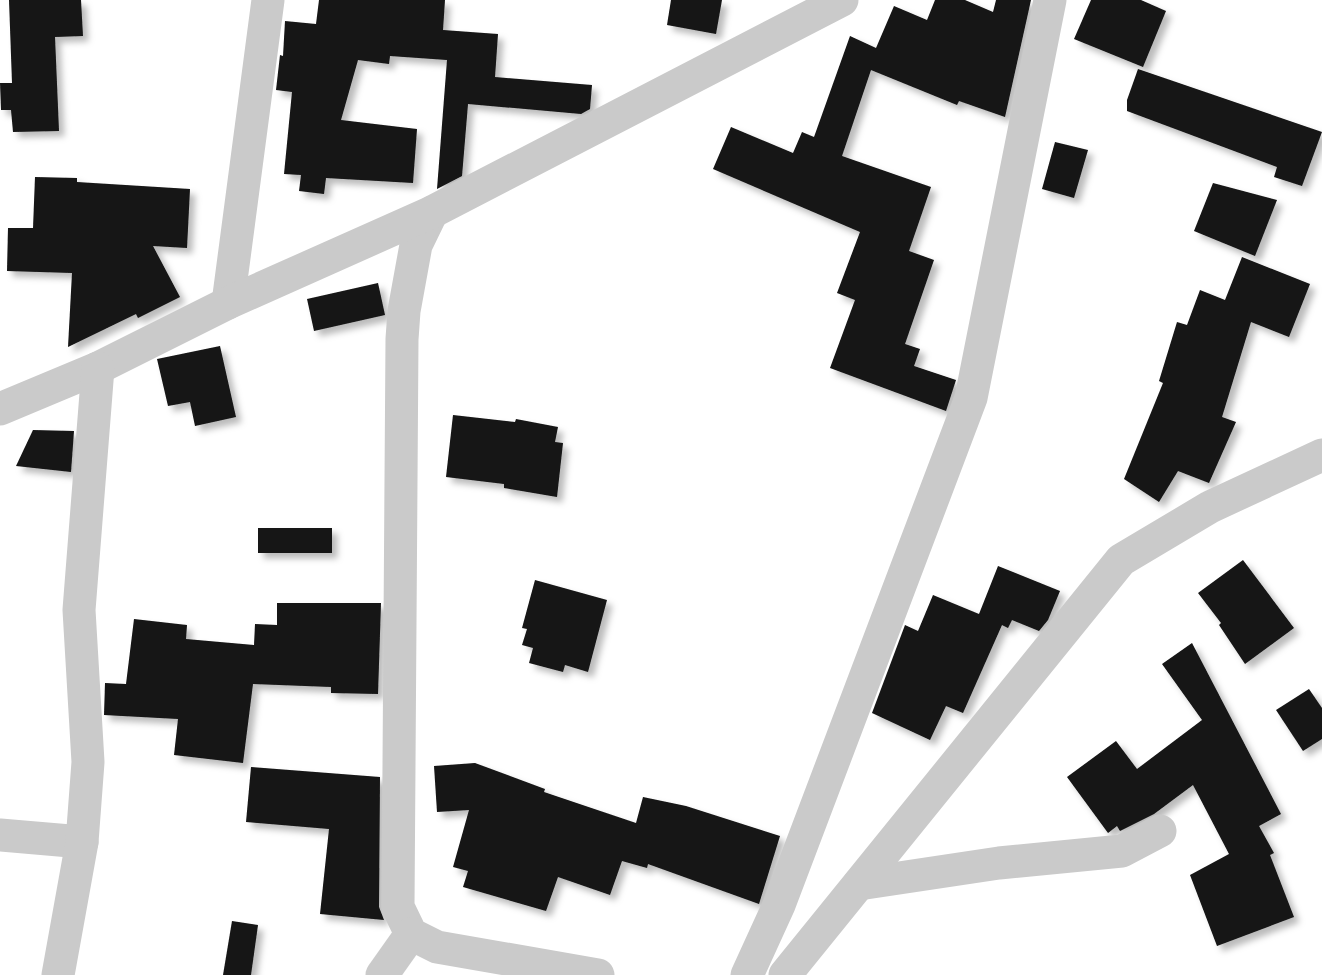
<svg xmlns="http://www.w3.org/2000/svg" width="1322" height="975" viewBox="0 0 1322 975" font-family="Manrope,sans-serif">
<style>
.building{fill:#141414;filter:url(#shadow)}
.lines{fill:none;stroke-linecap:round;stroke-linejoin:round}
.minor{stroke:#cacaca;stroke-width:33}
</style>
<defs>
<filter id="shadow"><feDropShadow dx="5.5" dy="5.5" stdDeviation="3" flood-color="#0004"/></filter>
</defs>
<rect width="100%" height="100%" fill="#fff"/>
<g class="building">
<path d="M 9,0 L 81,0 L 83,36 L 55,37 L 59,131 L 13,132 L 11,110 L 1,110 L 0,83 L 12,83 Z"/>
<path d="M 319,0 L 445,0 L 443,30 L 498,34 L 495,77 L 592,85 L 590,109 L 581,114 L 468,104 L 462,176 L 437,189 L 447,60 L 390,56 L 389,64 L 358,60 L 341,120 L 417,129 L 413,183 L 326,178 L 324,194 L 299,191 L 301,175 L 284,174 L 292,92 L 276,90 L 280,55 L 283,56 L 285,21 L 316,24 Z"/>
<path d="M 671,0 L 722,0 L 716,34 L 667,25 Z"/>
<path d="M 935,0 L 965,0 L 993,12 L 996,0 L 1031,0 L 1005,117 L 959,101 L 957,105 L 871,70 L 842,156 L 931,187 L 909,251 L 934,260 L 905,344 L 920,349 L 914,366 L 956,380 L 946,411 L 830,368 L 855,300 L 837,293 L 860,232 L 713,169 L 731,127 L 793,153 L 802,132 L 814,137 L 850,36 L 876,48 L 894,6 L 927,20 Z"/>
<path d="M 1091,0 L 1141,0 L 1166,11 L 1143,67 L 1074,39 Z"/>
<path d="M 1138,69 L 1322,132 L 1302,186 L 1274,177 L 1277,167 L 1127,111 L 1127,100 Z"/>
<path d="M 1055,142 L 1088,150 L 1074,198 L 1042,189 Z"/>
<path d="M 35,177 L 77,178 L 77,182 L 190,189 L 187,248 L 153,246 L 180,297 L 138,318 L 136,314 L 68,347 L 72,273 L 7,271 L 8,228 L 33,228 Z"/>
<path d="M 1213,183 L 1277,200 L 1255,256 L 1194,231 Z"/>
<path d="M 1242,257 L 1310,284 L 1289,337 L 1251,322 L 1222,417 L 1236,422 L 1209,483 L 1178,471 L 1159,502 L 1124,479 L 1163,383 L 1159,381 L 1177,322 L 1187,325 L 1200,290 L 1225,300 Z"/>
<path d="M 378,283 L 385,315 L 314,331 L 307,299 Z"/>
<path d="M 220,346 L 236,417 L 195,426 L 190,402 L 168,406 L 157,359 Z"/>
<path d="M 453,415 L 515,422 L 516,419 L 558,427 L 555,442 L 563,443 L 557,497 L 504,488 L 504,484 L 446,477 Z"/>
<path d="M 33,430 L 74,431 L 71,472 L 16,466 Z"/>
<rect x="258" y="528" width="74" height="25"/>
<path d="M 1243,560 L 1294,628 L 1245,664 L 1219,625 L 1221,623 L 1198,593 Z"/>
<path d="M 998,566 L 1060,591 L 1048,620 L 1039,631 L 1012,620 L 1008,628 L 1002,625 L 963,713 L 946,706 L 930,740 L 872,713 L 905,625 L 918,631 L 933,595 L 979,614 Z"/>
<path d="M 535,580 L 607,600 L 588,672 L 565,665 L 563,672 L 529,663 L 533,648 L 522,645 L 527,629 L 522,628 Z"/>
<path d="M 277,603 L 381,603 L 378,694 L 331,693 L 331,687 L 253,684 L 243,763 L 174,755 L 178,719 L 104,715 L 105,683 L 126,684 L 134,619 L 187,625 L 186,639 L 254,645 L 255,624 L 277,625 Z"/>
<path d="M 1192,643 L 1281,814 L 1259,826 L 1274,853 L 1270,855 L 1294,917 L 1217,946 L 1190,875 L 1229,854 L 1193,785 L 1154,814 L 1120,831 L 1117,826 L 1108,833 L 1067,777 L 1116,741 L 1137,769 L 1202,720 L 1162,664 Z"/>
<path d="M 1309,689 L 1322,708 L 1322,739 L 1303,751 L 1276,710 Z"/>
<path d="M 475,763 L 545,789 L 544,792 L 636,823 L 643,797 L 686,806 L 780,836 L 759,904 L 648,864 L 647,868 L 622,861 L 610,895 L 558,877 L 546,911 L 463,887 L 468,871 L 453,867 L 469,810 L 437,812 L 434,766 Z"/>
<path d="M 251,767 L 380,777 L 379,907 L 384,920 L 320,914 L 329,829 L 246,822 Z"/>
<path d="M 232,921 L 258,925 L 251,975 L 223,975 Z"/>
</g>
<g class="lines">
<g class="minor">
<path d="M 432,212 L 416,245 L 404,311 L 402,339 L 398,907 L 411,934 L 437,947 L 598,975"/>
<path d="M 228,303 L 268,0"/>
<path d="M 0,409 L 98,368 L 228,303 L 432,212 L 842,0"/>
<path d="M 0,835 L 82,842"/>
<path d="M 859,884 L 999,863 L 1122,851 L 1160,831"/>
<path d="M 58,975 L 82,842 L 88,762 L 79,610 L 98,368"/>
<path d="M 382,975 L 411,934"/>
<path d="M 747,975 L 779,905 L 971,398 L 1050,0"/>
<path d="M 785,975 L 1121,560 L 1210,507 L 1322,455"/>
</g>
</g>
</svg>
